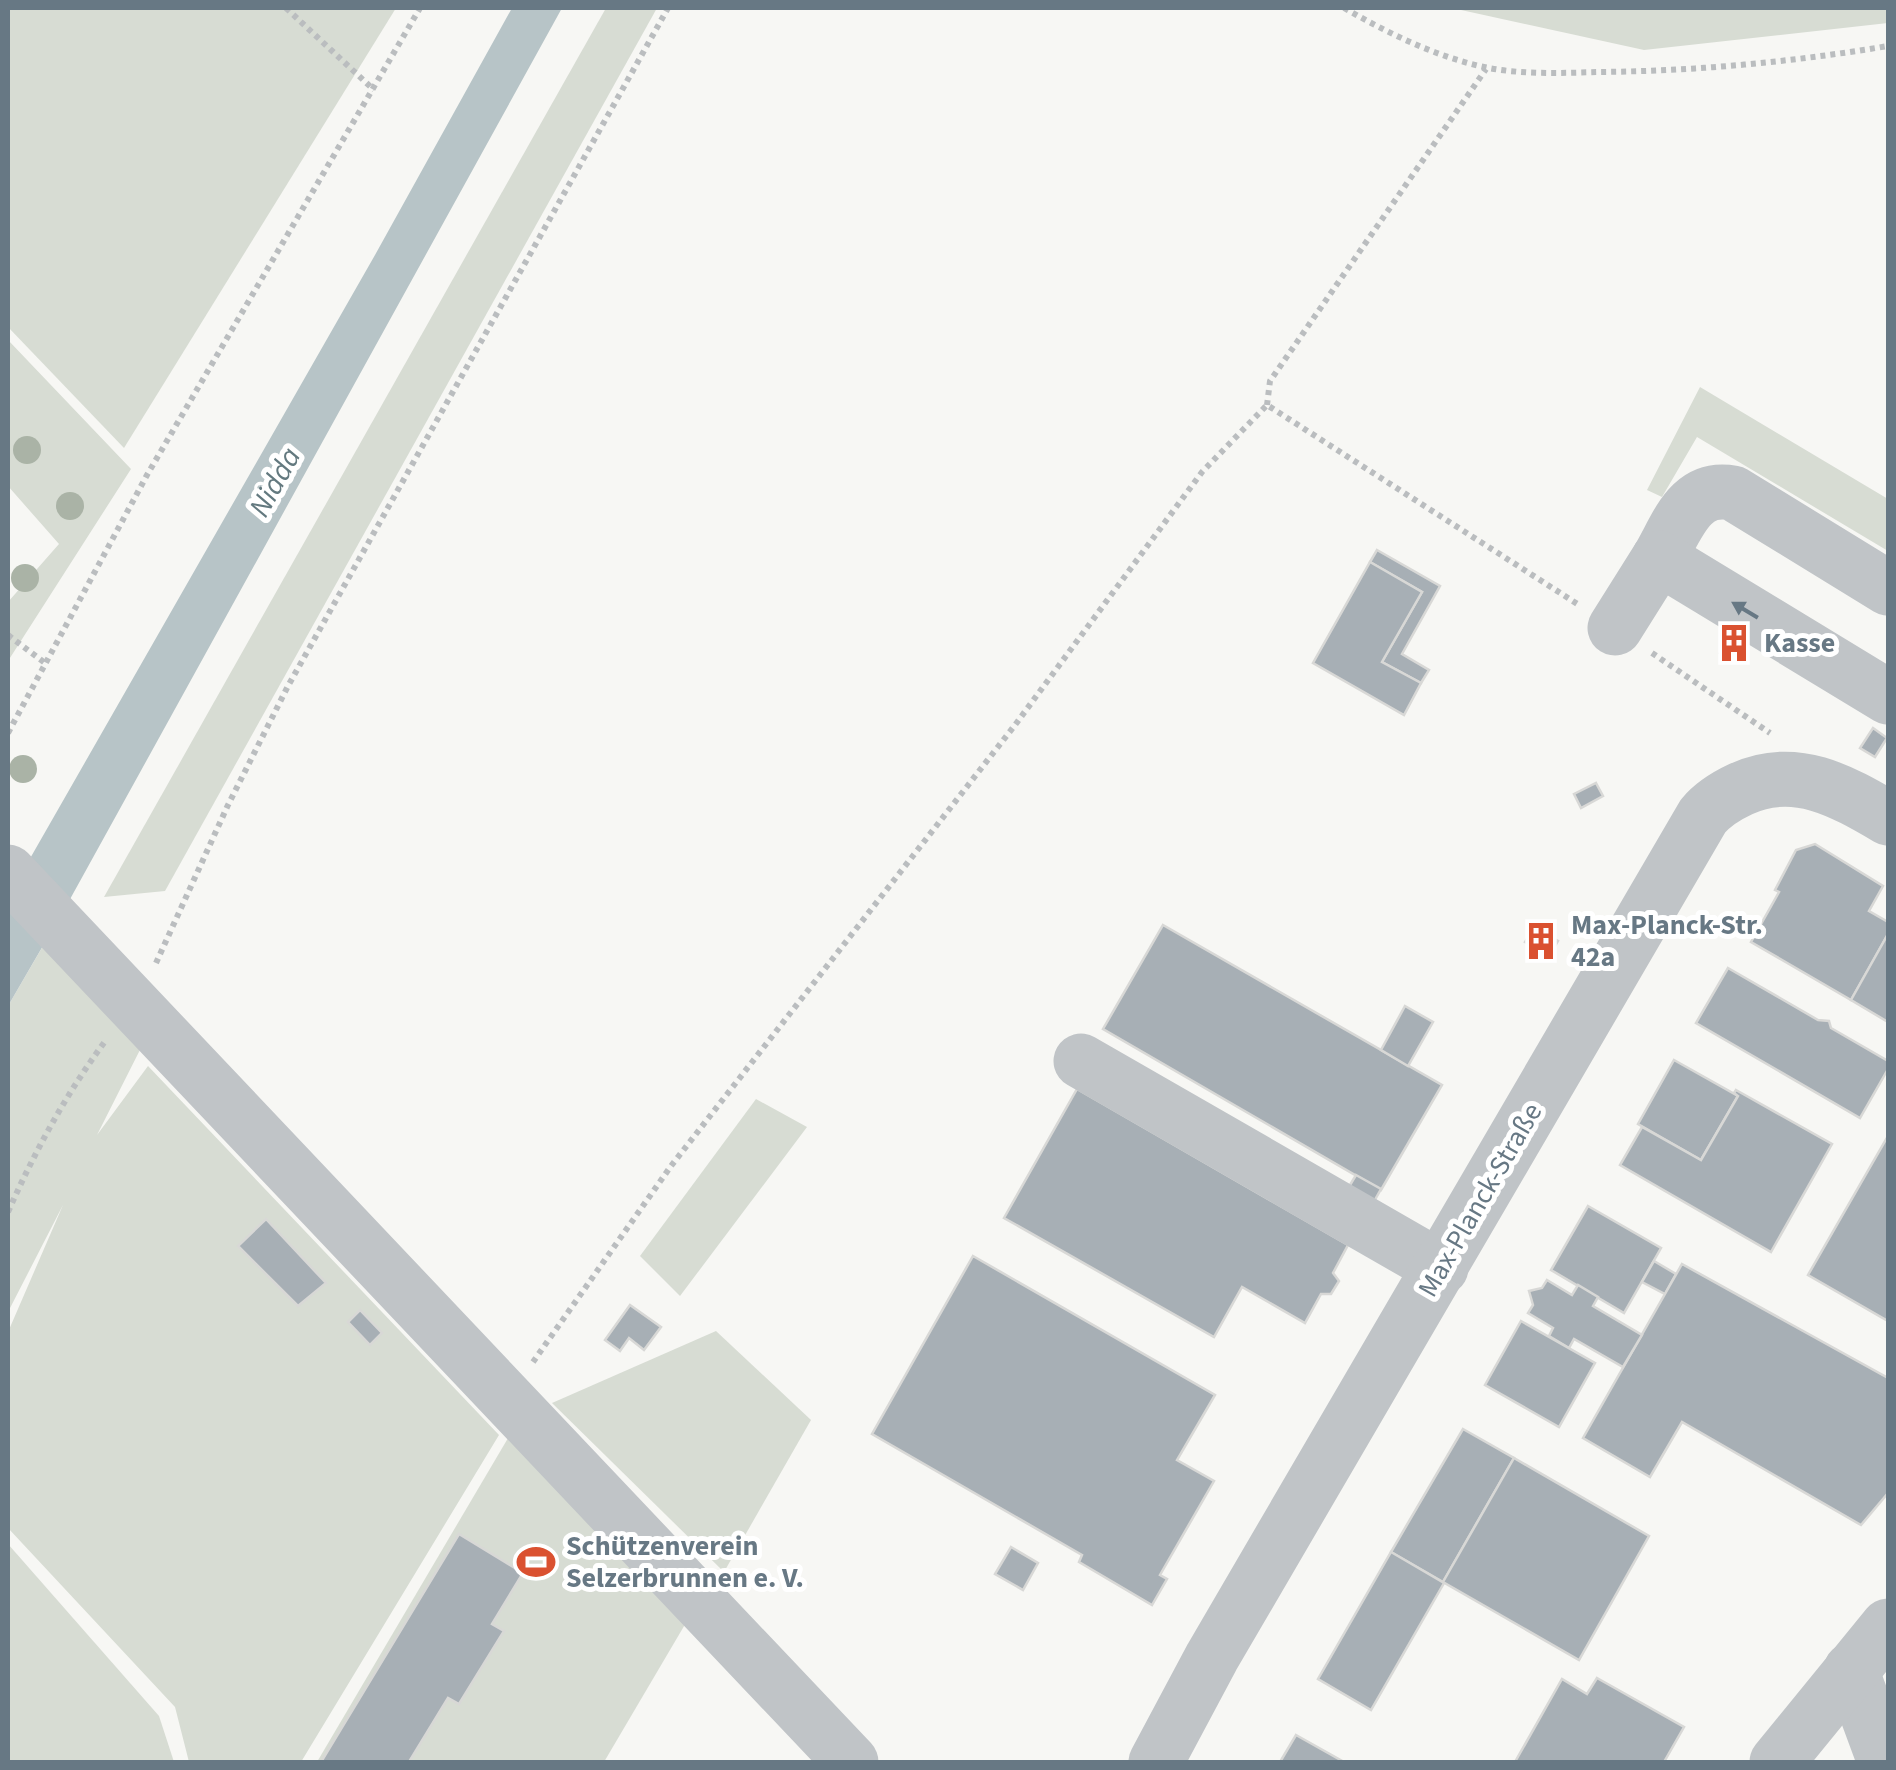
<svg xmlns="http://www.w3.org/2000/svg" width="1896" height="1770" viewBox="0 0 1896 1770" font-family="'Source Sans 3',sans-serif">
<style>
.green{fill:#d7dcd3}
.water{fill:#b7c4c7}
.building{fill:#a7afb5;stroke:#d8d8d6;stroke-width:2.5}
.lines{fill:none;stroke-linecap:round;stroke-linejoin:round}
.path{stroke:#babdbf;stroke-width:6;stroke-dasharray:5 5;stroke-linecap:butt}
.minor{stroke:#c0c4c7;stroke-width:55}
.tree{fill:#aab3a6}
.oneway{fill:#677884}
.labels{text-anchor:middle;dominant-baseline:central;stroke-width:10;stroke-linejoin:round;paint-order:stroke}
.poi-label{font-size:28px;font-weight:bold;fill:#677884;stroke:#fff;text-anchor:start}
.street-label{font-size:28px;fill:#677884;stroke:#fff}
.water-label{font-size:30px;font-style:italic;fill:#63797f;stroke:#fff}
</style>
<rect width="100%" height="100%" fill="#f7f7f4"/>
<g class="green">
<path d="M 8,8 L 396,8 L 124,448 L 8,327 Z"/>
<path d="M 606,8 L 657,8 L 165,891 L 104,897 Z"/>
<path d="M 1452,8 L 1888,8 L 1888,23 L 1644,50 Z"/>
<path d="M 8,340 L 131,469 L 8,661 L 8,602 L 59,544 L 8,486 Z"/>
<path d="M 1700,387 L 1888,499 L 1888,551 L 1697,437 L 1662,497 L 1647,490 Z"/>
<path d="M 50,934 L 147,1036 L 97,1135 L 148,1066 L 499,1435 L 301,1762 L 189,1762 L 175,1707 L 8,1528 L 8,1332 L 63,1205 L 8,1312 L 8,1006 Z"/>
<path d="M 756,1099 L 807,1127 L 680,1296 L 640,1256 Z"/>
<path d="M 716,1331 L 811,1420 L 724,1572 L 552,1403 Z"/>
<path d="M 511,1433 L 690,1616 L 604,1762 L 317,1762 Z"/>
<path d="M 8,1544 L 159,1716 L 174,1762 L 8,1762 Z"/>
</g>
<path class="water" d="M 512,8 L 562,8 L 69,901 L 8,1006 L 8,905 L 28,862 L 375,255 Z"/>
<g class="building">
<path d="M 1377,550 L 1440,586 L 1402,654 L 1429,670 L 1421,683 L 1382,662 L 1422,592 L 1370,562 Z"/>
<path d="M 1370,562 L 1422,592 L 1382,662 L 1421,683 L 1404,715 L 1313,663 Z"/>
<path d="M 1737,625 L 1748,632 L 1731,660 L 1720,653 Z"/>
<path d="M 1873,728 L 1887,738 L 1875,757 L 1860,748 Z"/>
<path d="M 1596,783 L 1603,796 L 1581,808 L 1574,794 Z"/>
<path d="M 1815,844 L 1883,886 L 1869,911 L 1888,922 L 1888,934 L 1851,1000 L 1751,942 L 1779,892 L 1775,890 L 1796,850 Z"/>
<path d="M 1163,925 L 1442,1085 L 1381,1190 L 1103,1029 Z"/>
<path d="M 1534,927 L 1558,941 L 1549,956 L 1525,942 Z"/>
<path d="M 1888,934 L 1888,1022 L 1851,1000 Z"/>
<path d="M 1728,968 L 1818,1020 L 1829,1021 L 1831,1028 L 1888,1061 L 1888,1069 L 1860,1118 L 1696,1023 Z"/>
<path d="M 1405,1006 L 1433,1022 L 1408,1066 L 1381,1050 Z"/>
<path d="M 1674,1060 L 1738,1096 L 1701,1160 L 1638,1124 Z"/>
<path d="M 1077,1089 L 1348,1245 L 1333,1273 L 1339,1281 L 1331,1294 L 1321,1294 L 1305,1323 L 1242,1287 L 1214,1337 L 1004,1218 Z"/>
<path d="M 1736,1090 L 1832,1144 L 1771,1252 L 1620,1165 L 1642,1127 L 1701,1160 L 1738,1096 L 1734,1093 Z"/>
<path d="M 1888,1136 L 1888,1321 L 1808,1275 Z"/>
<path d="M 1356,1175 L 1381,1189 L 1372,1205 L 1347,1190 Z"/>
<path d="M 1588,1206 L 1661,1248 L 1624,1313 L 1551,1270 Z"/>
<path d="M 266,1219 L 326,1283 L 298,1306 L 238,1246 Z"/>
<path d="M 973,1256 L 1215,1395 L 1177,1460 L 1214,1481 L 1160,1575 L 1167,1579 L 1152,1605 L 1079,1562 L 1082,1555 L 872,1434 Z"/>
<path d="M 1654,1261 L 1676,1274 L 1665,1294 L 1642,1282 Z"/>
<path d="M 1682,1264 L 1888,1378 L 1888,1493 L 1861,1525 L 1682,1422 L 1650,1477 L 1583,1438 Z"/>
<path d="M 1547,1280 L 1572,1295 L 1578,1285 L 1598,1297 L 1593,1306 L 1642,1335 L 1623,1367 L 1574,1339 L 1569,1348 L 1549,1336 L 1553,1328 L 1528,1313 L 1533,1305 L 1529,1291 L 1542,1288 Z"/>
<path d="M 630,1305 L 661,1327 L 644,1350 L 629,1338 L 620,1351 L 605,1340 Z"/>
<path d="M 360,1310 L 382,1333 L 370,1345 L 348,1322 Z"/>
<path d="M 1521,1321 L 1595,1363 L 1559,1427 L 1485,1385 Z"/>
<path d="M 1463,1429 L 1514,1458 L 1443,1582 L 1391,1552 Z"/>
<path d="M 1514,1458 L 1649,1536 L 1579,1660 L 1443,1582 Z"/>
<path d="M 459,1534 L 523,1573 L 492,1624 L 504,1631 L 459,1704 L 448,1698 L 409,1762 L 321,1762 Z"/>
<path d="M 1011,1547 L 1038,1563 L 1023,1590 L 995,1574 Z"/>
<path d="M 1391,1552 L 1444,1583 L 1371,1710 L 1318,1679 Z"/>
<path d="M 1597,1678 L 1684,1727 L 1664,1762 L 1515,1762 L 1562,1679 L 1587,1694 Z"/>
<path d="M 1296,1735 L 1344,1762 L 1280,1762 Z"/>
</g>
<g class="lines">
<g class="path">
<path d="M 286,8 L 374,90"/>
<path d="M 1344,8 C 1388,33 1434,56 1484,67 C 1521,75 1562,73 1599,72 C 1696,71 1792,62 1888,46"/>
<path d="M 1267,405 L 1270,381 L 1486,69"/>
<path d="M 8,635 L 45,663"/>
<path d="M 1652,653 L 1770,733"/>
<path d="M 8,733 L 147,475 L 420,8"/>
<path d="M 156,963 L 228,805 L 288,686 L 668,8"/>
<path d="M 8,1212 C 35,1151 66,1094 106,1040"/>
<path d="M 533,1362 L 671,1166 L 1015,725 L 1202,472 L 1267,405 L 1579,605"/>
</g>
<g class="minor">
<path d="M 1659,558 C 1678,526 1689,485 1733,493 L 1888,588"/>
<path d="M 1615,628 L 1659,558 L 1888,697"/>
<path d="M 8,872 L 851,1762"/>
<path d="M 1081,1061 L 1441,1268"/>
<path d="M 1851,1670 L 1885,1762"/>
<path d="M 1156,1762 L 1212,1657 L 1703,816 C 1713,804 1726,796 1741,789 C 1795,764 1842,791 1888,818"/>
<path d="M 1777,1762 L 1888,1626"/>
</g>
</g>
<g class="tree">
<circle cx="27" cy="450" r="14"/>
<circle cx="70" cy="506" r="14"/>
<circle cx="25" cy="578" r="14"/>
<circle cx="23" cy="769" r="14"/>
</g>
<defs><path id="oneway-solid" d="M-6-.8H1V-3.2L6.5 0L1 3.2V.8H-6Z" transform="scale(2.5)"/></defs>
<use class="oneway" href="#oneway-solid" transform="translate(1745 610) rotate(-149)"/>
<defs>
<g id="building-bare" transform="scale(3)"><path d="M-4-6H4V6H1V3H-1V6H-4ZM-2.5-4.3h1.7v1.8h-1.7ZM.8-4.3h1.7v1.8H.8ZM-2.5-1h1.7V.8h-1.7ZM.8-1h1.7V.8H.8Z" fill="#da5130" stroke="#fff" stroke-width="2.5" paint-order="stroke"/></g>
<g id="stadium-bare" transform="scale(3)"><path d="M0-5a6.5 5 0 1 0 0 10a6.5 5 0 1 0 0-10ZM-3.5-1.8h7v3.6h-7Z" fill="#da5130" stroke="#fff" stroke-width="2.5" paint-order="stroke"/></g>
</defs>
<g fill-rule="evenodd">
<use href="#building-bare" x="1734" y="643"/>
<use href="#building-bare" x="1541" y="941"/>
<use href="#stadium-bare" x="536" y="1562"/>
</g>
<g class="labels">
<g class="poi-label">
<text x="1764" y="643">Kasse</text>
<text x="1571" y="925">Max-Planck-Str.<tspan x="1571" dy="32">42a</tspan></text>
<text x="566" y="1546">Schützenverein<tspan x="566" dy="32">Selzerbrunnen e. V.</tspan></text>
</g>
<g class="street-label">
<text transform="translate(1480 1200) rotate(-60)">Max-Planck-Straße</text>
</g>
<g class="water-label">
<text transform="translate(275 482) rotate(-61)">Nidda</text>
</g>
</g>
<rect width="1896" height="1770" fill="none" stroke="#677884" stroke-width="20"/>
</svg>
